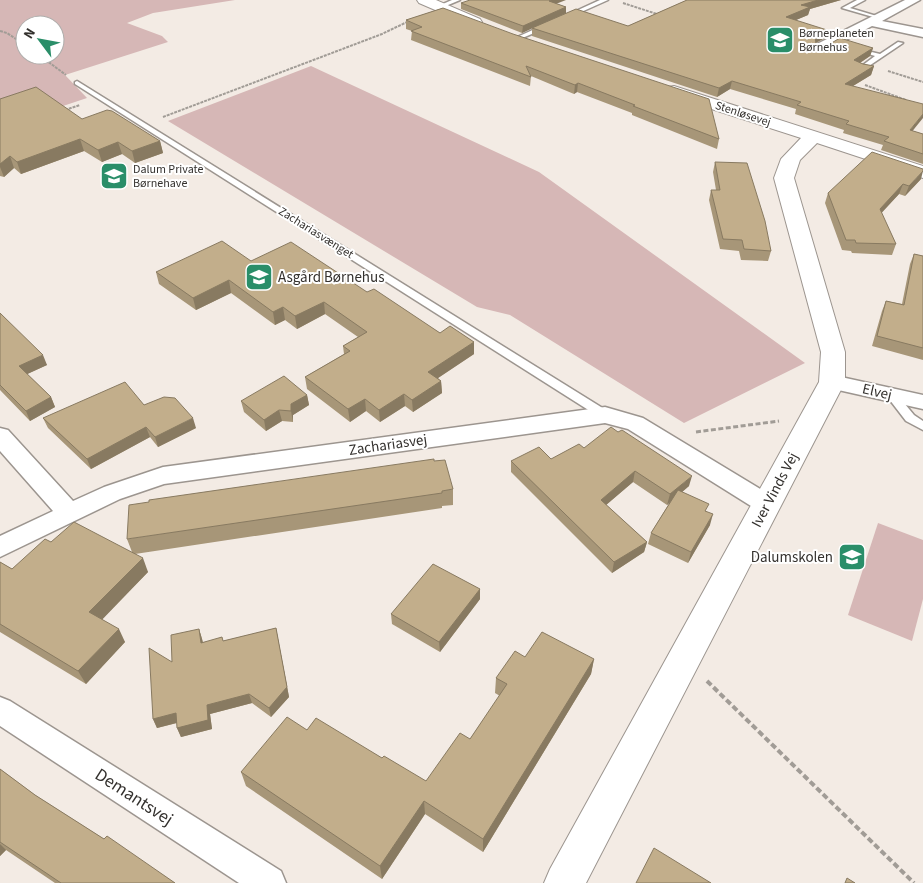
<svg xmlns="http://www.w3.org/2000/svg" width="923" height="883" viewBox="0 0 923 883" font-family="'Source Sans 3',sans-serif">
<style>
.green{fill:#d6b7b6;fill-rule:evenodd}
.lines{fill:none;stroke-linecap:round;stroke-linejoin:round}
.service-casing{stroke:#9c958f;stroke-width:3}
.minor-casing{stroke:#9c958f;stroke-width:3}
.tertiary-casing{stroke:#9c958f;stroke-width:2}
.path-far2{stroke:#a19c96;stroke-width:2;stroke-dasharray:3 1;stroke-linecap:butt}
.path-far1{stroke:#a19c96;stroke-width:3;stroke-dasharray:5 2.5;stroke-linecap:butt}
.path{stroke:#a19c96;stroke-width:4;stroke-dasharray:6 3;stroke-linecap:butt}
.service{fill:#fff;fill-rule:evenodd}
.minor{fill:#fff;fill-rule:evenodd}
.tertiary{fill:#fff;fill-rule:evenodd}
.wall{fill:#a79678}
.shaded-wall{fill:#887a61}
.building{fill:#c2ae8b;stroke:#887a61}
.labels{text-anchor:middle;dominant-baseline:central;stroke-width:4;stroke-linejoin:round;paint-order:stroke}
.far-poi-label{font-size:12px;fill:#34312e;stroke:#fff;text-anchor:start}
.far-street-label{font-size:12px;fill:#34312e;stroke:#fff}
.poi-label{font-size:15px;fill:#34312e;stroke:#fff;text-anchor:start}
.street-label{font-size:15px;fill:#34312e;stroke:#fff}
.near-street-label{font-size:18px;fill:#34312e;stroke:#fff}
</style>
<rect width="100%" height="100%" fill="#f3ebe4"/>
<g class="green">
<path d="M 0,0 L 235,0 L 153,13 L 127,23 L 162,36 L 168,42 L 65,75 L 87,98 L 0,127 ZM 25,25 L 55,25 L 55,55 L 25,55 Z"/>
<path d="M 311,66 L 539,172 L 805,363 L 684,423 L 510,315 L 477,307 L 168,121 Z"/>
<path d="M 878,523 L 923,540 L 923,599 L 912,641 L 848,615 Z"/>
</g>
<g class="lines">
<g class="service-casing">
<g id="service">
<path d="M 452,0 L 460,0 L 441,8 L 436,7 Z"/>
<path d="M 600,0 L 608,0 L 570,17 L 565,16 Z"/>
<path d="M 857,0 L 865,0 L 850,8 L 880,17 L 880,19 L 842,8 Z"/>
<path d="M 546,24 L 549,26 L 548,27 L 520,39 L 515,38 Z"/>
<path d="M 898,42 L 903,43 L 863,70 L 859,70 L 859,68 L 875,56 L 855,50 L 855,48 L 880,54 Z"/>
<path d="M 77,81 L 609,412 L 610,415 L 609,418 L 601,418 L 75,84 L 75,82 Z"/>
<path d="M 891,391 L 895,392 L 914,415 L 923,421 L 923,430 L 906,421 L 886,395 Z"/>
</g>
</g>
<g class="minor-casing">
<g id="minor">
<path d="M 905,0 L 920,0 L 882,21 L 923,29 L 923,37 L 872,26 L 825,51 L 815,51 L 814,48 L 815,45 Z"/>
<path d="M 832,375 L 923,395 L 923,409 L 825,387 L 821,382 L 825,377 Z"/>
<path d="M 605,407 L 643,418 L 777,499 L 780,505 L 777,511 L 768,514 L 759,511 L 628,429 L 605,423 L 164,484 L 120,499 L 0,557 L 0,536 L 53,511 L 0,451 L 0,428 L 8,430 L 73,501 L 104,487 L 163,467 Z"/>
<path d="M 0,697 L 10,701 L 281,871 L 286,883 L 239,883 L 0,726 Z"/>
</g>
</g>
<g class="tertiary-casing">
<g id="tertiary">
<path d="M 417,0 L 436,0 L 480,19 L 482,22 L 480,25 L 470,25 L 419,3 Z"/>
<path d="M 674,86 L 923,166 L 923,178 L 817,143 L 800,160 L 794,178 L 845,352 L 845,382 L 586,883 L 544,883 L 550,869 L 819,382 L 821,352 L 774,178 L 781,159 L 801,138 L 668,95 L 665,91 L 668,87 Z"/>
</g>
</g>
<g class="path-far2">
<path d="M 623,3 L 660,15"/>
<path d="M 0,31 L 7,33 L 25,45"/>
<path d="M 39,55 L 66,75"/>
<path d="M 888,71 L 923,82"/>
<path d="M 865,85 L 906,100"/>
<path d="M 65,110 L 80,105"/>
<path d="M 163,117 L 382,34 L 409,21"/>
</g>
<path class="path-far1" d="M 696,432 L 779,421"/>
<path class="path" d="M 707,681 L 914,883"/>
<use href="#service" class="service"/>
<use href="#minor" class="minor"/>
<use href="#tertiary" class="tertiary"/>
</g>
<g class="wall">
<path d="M 687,0 L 841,0 L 810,9 L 808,15 L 796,20 L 825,38 L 816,43 L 816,44 L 873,48 L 870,56 L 860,63 L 863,64 L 874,66 L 871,75 L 853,86 L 913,131 L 923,134 L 923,164 L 881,150 L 883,145 L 843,133 L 844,130 L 795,114 L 796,109 L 730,89 L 717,97 L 532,36 L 532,28 L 522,33 L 461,9 L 461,3 L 557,4 L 566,7 L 566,13 L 628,26 Z"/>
<path d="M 443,8 L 719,139 L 717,149 L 632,115 L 632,113 L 577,92 L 574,94 L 531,76 L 530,86 L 411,40 L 412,31 L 406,29 L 406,20 Z"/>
<path d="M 0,99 L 82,119 L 160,141 L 163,153 L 135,163 L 122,154 L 102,162 L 84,151 L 21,174 L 14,168 L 4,177 L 0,176 Z"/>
<path d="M 715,162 L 771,251 L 768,261 L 741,260 L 739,251 L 720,249 L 709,200 L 711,190 L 716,190 L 713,172 Z"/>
<path d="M 921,179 L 905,196 L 899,194 L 881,213 L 896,244 L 892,255 L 852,253 L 851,251 L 842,250 L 825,203 L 828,193 Z"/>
<path d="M 914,254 L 923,256 L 923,360 L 872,346 L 882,311 L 886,301 L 902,304 L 910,264 Z"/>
<path d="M 251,261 L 367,292 L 440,333 L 474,342 L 474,354 L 438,378 L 441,381 L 442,393 L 413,412 L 405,406 L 380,422 L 366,411 L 350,422 L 307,389 L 305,377 L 344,354 L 343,346 L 358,337 L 325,314 L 297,329 L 285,320 L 275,325 L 231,293 L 196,310 L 159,284 L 156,272 Z"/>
<path d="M 0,313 L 47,365 L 27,374 L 51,397 L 55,407 L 30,421 L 0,390 Z"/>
<path d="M 307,395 L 309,405 L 293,415 L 293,422 L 282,421 L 266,431 L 244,412 L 241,401 Z"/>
<path d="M 144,405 L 196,428 L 158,447 L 150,437 L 91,469 L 48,428 L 43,418 Z"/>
<path d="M 584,448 L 689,486 L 682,492 L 707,512 L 710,525 L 688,563 L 648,544 L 651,533 L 670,502 L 667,505 L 633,482 L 606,505 L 647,542 L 644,552 L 612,573 L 511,472 L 511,461 L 551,459 Z"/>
<path d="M 453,489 L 453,505 L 442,506 L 442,508 L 135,554 L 148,572 L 102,619 L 125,642 L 86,684 L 0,632 L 0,562 L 12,569 L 51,542 L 132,552 L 127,539 Z"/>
<path d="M 480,589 L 480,599 L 440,652 L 392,624 L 391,614 Z"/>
<path d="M 276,628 L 289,697 L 271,717 L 252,703 L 210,714 L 212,729 L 181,737 L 177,728 L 177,723 L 157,728 L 153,719 L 172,662 L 199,629 L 203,642 L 223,641 Z"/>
<path d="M 525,657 L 594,659 L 591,674 L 483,852 L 425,814 L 382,879 L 246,786 L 241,772 L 307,730 L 426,781 L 470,739 L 500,696 L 495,693 L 496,678 Z"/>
<path d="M 0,769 L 35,795 L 104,839 L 175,883 L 55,883 L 6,850 L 0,856 Z"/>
</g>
<g class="shaded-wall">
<path d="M 551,0 L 566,0 L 548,7 L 549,1 Z"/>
<path d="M 818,0 L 841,0 L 810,9 L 808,15 L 784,25 L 786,17 L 801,5 Z"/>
<path d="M 566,7 L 566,13 L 522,33 L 523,26 Z"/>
<path d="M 827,30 L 825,38 L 813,44 L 815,36 Z"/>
<path d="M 873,48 L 870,56 L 852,68 L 854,60 Z"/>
<path d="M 874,66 L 871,75 L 843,92 L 845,84 Z"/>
<path d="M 732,81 L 730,89 L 717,97 L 719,88 Z"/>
<path d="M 578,83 L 577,92 L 574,94 L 575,85 Z"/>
<path d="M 923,114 L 923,118 L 906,139 L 910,130 Z"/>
<path d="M 80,139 L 84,151 L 21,174 L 17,162 Z"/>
<path d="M 160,141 L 163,153 L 135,163 L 132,151 Z"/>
<path d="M 118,142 L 122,154 L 102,162 L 98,150 Z"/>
<path d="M 10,156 L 14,168 L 4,177 L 0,167 L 0,164 Z"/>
<path d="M 923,171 L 921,179 L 905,196 L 909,186 Z"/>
<path d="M 903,184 L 899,194 L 876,219 L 880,209 Z"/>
<path d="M 229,280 L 231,293 L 196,310 L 193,298 Z"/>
<path d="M 324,302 L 325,314 L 297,329 L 295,316 Z"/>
<path d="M 283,307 L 285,320 L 275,325 L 273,312 Z"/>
<path d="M 474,342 L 474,354 L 429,384 L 428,372 Z"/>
<path d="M 43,355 L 47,365 L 23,376 L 19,366 Z"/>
<path d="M 441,381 L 442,393 L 413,412 L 412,400 Z"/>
<path d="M 404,394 L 405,406 L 380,422 L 379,410 Z"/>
<path d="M 307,395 L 309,405 L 293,415 L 293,422 L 291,411 L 291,404 Z"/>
<path d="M 51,397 L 55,407 L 30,421 L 26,411 Z"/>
<path d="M 365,399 L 366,411 L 350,422 L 348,409 Z"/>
<path d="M 279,410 L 282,421 L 266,431 L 264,420 Z"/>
<path d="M 193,418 L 196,428 L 158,447 L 155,437 Z"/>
<path d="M 146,427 L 150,437 L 91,469 L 87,459 Z"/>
<path d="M 635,471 L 633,482 L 599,511 L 601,500 Z"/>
<path d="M 692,476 L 689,486 L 667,505 L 670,494 Z"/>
<path d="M 713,514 L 710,525 L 688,563 L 691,552 Z"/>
<path d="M 647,542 L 644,552 L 612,573 L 614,562 Z"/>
<path d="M 143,558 L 148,572 L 96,626 L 89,612 Z"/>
<path d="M 480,589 L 480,599 L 440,652 L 439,642 Z"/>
<path d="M 276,628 L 289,697 L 271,717 L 269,708 Z"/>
<path d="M 119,629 L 125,642 L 86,684 L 78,671 Z"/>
<path d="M 199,629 L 202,639 L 204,652 L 201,643 Z"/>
<path d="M 594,659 L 591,674 L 483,852 L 483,839 Z"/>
<path d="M 249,694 L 252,703 L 210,714 L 212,729 L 181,737 L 177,728 L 207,705 Z"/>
<path d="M 176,713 L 180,722 L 157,728 L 153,719 Z"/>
<path d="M 424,801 L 425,814 L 382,879 L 380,866 Z"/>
<path d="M 0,844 L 6,850 L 0,856 Z"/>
</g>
<g class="building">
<path d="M 470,0 L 551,0 L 549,1 L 566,7 L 523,26 L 461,3 Z"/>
<path d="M 687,0 L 818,0 L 801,5 L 810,7 L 786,17 L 827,30 L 815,36 L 816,44 L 828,45 L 840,38 L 873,48 L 854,60 L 863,64 L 874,66 L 845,84 L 923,104 L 923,114 L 910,130 L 923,134 L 923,154 L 884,141 L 889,137 L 846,124 L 849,121 L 797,105 L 801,102 L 732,81 L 719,88 L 532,28 L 576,9 L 628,26 Z"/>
<path d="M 443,8 L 513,34 L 709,99 L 719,139 L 633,106 L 635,105 L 578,83 L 575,85 L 526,66 L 531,77 L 411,31 L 422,27 L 406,20 Z"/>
<path d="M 36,87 L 82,119 L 107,110 L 112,111 L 160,141 L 132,151 L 118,142 L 98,150 L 80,139 L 17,162 L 10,156 L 0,164 L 0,99 Z"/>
<path d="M 872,152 L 923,169 L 923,171 L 909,186 L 903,184 L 880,209 L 896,244 L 856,243 L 855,240 L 846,240 L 828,193 Z"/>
<path d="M 715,162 L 747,163 L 765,221 L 771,251 L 744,249 L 742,240 L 723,239 L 711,190 L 720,190 Z"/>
<path d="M 222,241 L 251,261 L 291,242 L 367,292 L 374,289 L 440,333 L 450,326 L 474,342 L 428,372 L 441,381 L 412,400 L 404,394 L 379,410 L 365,399 L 348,409 L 305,377 L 350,351 L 343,346 L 367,332 L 324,302 L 295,316 L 283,307 L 273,312 L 229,280 L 193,298 L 156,272 Z"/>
<path d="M 914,254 L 923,256 L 923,348 L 877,336 L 886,301 L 904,305 Z"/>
<path d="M 0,313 L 43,355 L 19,366 L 51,397 L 26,411 L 0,385 Z"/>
<path d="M 284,376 L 307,395 L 291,404 L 291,411 L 279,410 L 264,420 L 241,401 Z"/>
<path d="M 125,382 L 144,405 L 164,397 L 175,398 L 193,418 L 155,437 L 146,427 L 87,459 L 43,418 Z"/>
<path d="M 611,427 L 618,432 L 622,430 L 692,476 L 670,494 L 635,471 L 601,500 L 647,542 L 614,562 L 511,461 L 539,447 L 551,459 L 579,444 L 584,448 Z"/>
<path d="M 434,459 L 434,461 L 445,460 L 453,489 L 442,491 L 442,493 L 127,539 L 129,505 L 149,502 L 149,500 Z"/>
<path d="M 678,490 L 709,504 L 705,511 L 713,514 L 691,552 L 651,533 Z"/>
<path d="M 74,522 L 143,558 L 89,612 L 119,629 L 78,671 L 0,624 L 0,562 L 12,569 L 45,539 L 51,542 Z"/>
<path d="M 433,564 L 480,589 L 439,642 L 391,614 Z"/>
<path d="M 276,628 L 287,687 L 269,708 L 249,694 L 207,705 L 208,720 L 177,728 L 176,713 L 153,719 L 149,648 L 172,662 L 171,635 L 199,629 L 201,643 L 222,637 L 223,641 Z"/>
<path d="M 542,632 L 594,659 L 483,839 L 424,801 L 380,866 L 241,772 L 287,717 L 307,730 L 316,718 L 382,758 L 384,756 L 426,781 L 460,733 L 470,739 L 507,684 L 496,678 L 515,651 L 525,657 Z"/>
<path d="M 0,769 L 35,795 L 104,839 L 107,836 L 175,883 L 61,883 L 0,842 Z"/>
<path d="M 654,848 L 711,883 L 636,883 Z"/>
<path d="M 847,878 L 855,883 L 845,883 Z"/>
</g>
<defs>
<g id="school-square" transform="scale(1.4375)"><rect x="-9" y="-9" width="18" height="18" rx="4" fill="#2a8e69" stroke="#fff"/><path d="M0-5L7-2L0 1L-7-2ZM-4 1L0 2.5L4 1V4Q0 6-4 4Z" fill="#fff"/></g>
</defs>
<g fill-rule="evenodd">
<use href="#school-square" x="780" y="40"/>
<use href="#school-square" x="114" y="176"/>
<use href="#school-square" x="259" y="277"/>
<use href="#school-square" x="852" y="557"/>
</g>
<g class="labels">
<g class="far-poi-label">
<text x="799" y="33">Børneplaneten<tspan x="799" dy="14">Børnehus</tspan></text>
<text x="133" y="169">Dalum Private<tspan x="133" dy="14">Børnehave</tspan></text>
</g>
<g class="far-street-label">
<text transform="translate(743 114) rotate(18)">Stenløsevej</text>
<text transform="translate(316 233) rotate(32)">Zachariasvænget</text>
</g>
<g class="poi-label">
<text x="278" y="277">Asgård Børnehus</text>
<text x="833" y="557" text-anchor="end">Dalumskolen</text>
</g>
<g class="street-label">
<text transform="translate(877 392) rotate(13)">Elvej</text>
<text transform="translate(388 445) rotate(-8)">Zachariasvej</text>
<text transform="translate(775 490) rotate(-62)">Iver Vinds Vej</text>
</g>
<g class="near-street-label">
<text transform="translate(134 797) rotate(33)">Demantsvej</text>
</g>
</g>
<g transform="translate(40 40) rotate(302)"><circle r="24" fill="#ffffff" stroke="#aeadab"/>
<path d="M0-4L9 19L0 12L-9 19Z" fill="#2a8e69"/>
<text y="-8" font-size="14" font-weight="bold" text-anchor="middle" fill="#34312e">N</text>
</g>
</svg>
